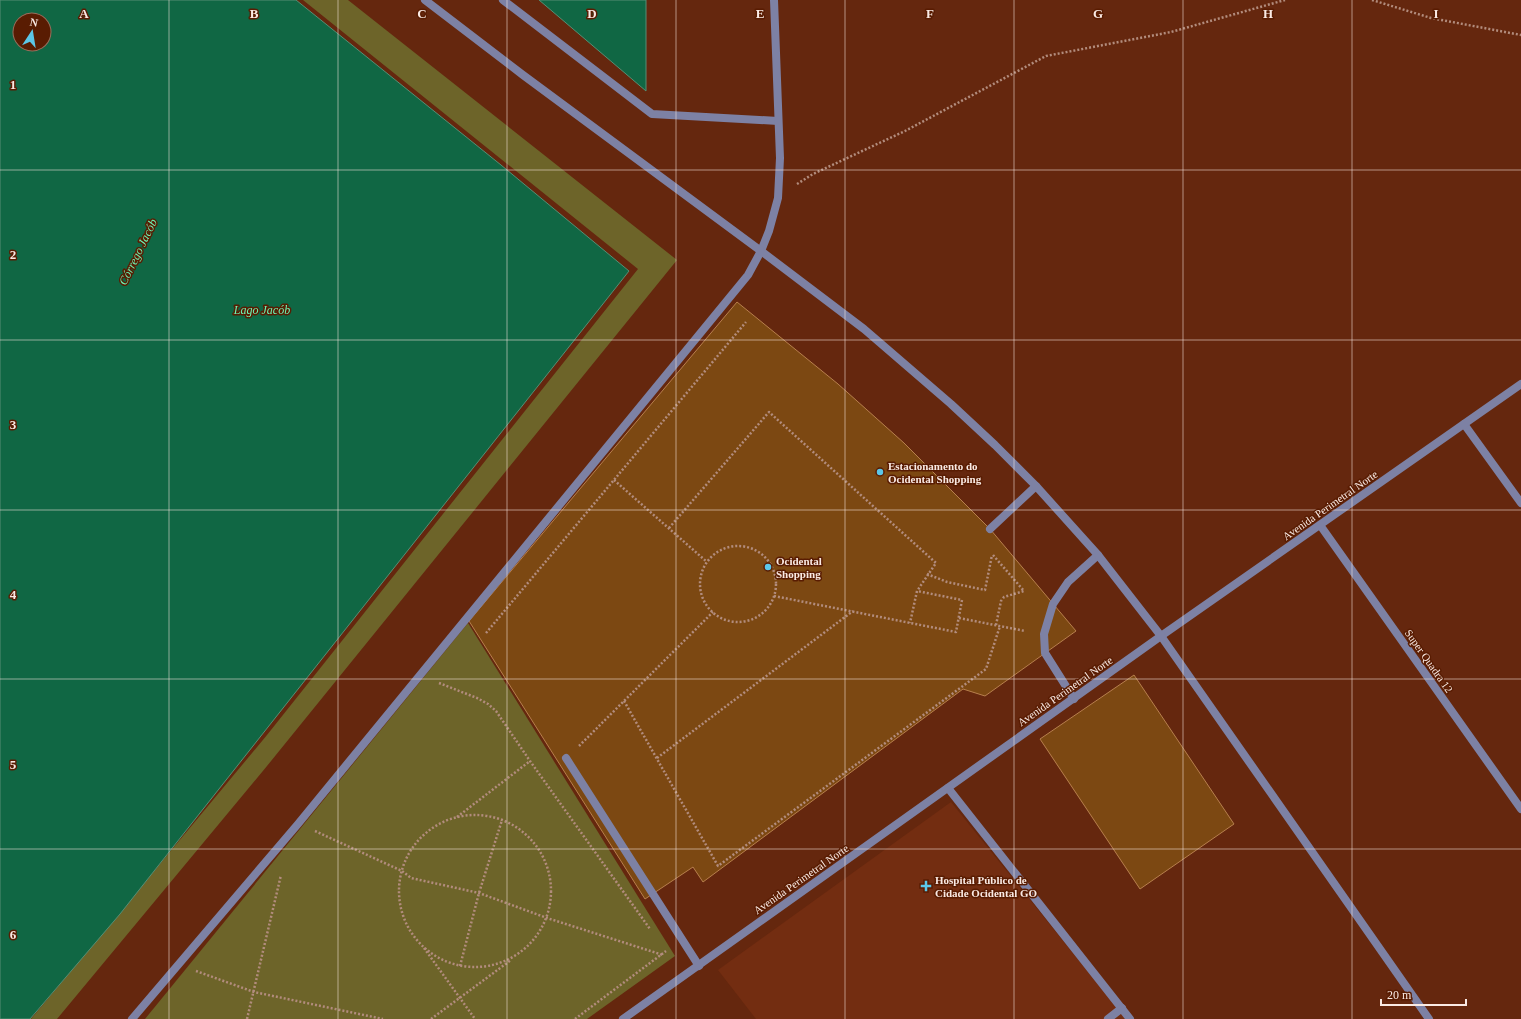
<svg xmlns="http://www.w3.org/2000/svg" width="1521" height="1019" viewBox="0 0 1521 1019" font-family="Georgia,serif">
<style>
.built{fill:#732d11}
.green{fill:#6d6429}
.water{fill:#106744;stroke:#568e74;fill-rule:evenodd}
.building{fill:#7c4812;stroke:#b77f4d}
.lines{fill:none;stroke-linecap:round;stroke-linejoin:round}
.path{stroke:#b28c7d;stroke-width:2.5;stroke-dasharray:2 2;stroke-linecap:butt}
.service{stroke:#7d81a4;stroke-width:8}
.minor{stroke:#7d81a4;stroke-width:8}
.tertiary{stroke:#7d81a4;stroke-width:8}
.grid{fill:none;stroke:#faeae4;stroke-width:1;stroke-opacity:0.55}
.poi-dot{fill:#5cc7e8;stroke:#591c02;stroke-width:1.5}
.labels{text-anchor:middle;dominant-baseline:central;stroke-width:3;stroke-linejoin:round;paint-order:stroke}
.poi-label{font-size:11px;font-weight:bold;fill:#faeae4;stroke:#591c02;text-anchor:start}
.street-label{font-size:11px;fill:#faeae4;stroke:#591c02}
.water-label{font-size:12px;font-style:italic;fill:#6df5b5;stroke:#591c02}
.grid-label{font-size:13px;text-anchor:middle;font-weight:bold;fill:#faeae4;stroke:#591c02;stroke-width:3;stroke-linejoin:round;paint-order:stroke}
</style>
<rect width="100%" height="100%" fill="#65270e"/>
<path class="built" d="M 951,802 L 1126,1019 L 756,1019 L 718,970 Z"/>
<g class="green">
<path d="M 303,0 L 348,0 L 677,260 L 267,766 L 57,1019 L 31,1019 L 267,735 L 638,269 Z"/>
<path d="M 468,623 L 675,956 L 587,1019 L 145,1019 Z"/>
</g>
<g class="water">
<path d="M 0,0 L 296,0 L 501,165 L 629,271 L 120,914 L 30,1019 L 0,1019 ZM 20,20 L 44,20 L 44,44 L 20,44 Z"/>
<path d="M 539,0 L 646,0 L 646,91 Z"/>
</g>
<g class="building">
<path d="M 737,302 L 838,384 L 904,443 L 990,529 L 1076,631 L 985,696 L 963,689 L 703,882 L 693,867 L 645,899 L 469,621 Z"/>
<path d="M 1134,675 L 1234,824 L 1140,889 L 1040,739 Z"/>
</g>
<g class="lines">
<g class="path">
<path d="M 1372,0 L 1431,18 L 1521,35"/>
<path d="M 797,184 L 813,174 L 905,131 L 1046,56 L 1171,32 L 1285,0"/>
<path d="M 614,480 L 707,562"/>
<path d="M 669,528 L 769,412 L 936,563 L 917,591"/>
<circle cx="738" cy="584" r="38"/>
<path d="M 993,555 L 1024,591 L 1004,597 L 1001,601 L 996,625"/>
<path d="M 927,574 L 947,582 L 985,590 L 992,555"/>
<path d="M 774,596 L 956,632 L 962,600 L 917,591 L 910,623"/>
<path d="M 959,618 L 1025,631"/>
<path d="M 486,633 L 746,322"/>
<path d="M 439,683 L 477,698 L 488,704 L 496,711 L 530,761 L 650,929"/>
<path d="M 624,701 L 718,866 L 986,669 L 1000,626"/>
<path d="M 579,746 L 713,612"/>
<path d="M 657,758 L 853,611"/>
<circle cx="475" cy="891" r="76"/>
<path d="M 457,817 L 530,761"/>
<path d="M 315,831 L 402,871 L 411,878 L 479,893 L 547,918 L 663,955"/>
<path d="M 424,948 L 475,1019"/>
<path d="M 460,966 L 479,893 L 502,820"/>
<path d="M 196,971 L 254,992 L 383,1019"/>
<path d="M 247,1019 L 281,875"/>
<path d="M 431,1019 L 511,960"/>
<path d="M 575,1019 L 666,951"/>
</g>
<g class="service">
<path d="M 990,529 L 1036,486"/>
<path d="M 1074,699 L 1045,653 L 1044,634 L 1053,604 L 1068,582 L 1098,555"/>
<path d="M 566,758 L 699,966"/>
<path d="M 948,788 L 1130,1019"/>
<path d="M 1108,1019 L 1122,1008"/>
</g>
<g class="minor">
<path d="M 503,0 L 652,114 L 778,121"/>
<path d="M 1464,424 L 1521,503"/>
<path d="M 1320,525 L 1521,809"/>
<path d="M 132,1019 L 298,824 L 748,275 L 761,251 L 769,231 L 778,198 L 780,158 L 774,0"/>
<path d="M 623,1019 L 1161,636 L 1521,384"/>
</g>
<path class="tertiary" d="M 425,0 L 523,75 L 761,251 L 864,329 L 951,404 L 995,445 L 1036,486 L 1098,555 L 1161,636 L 1429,1019"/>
</g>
<path class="grid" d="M 169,0 L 169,1019M 338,0 L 338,1019M 507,0 L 507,1019M 676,0 L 676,1019M 845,0 L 845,1019M 1014,0 L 1014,1019M 1183,0 L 1183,1019M 1352,0 L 1352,1019M 0,170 L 1521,170M 0,340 L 1521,340M 0,510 L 1521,510M 0,679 L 1521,679M 0,849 L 1521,849"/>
<g class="poi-dot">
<circle cx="880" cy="472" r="4"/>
<circle cx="768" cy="567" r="4"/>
<path d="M924 880h4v4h4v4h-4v4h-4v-4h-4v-4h4z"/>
</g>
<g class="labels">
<g class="poi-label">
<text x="888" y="466">Estacionamento do<tspan x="888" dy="13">Ocidental Shopping</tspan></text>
<text x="776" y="561">Ocidental<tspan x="776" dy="13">Shopping</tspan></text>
<text x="935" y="880">Hospital Público de<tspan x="935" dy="13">Cidade Ocidental GO</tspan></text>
</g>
<g class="street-label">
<text transform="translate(1330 505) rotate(-35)">Avenida Perimetral Norte</text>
<text transform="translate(1429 661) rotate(55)">Super Quadra 12</text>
<text transform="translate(1065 691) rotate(-35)">Avenida Perimetral Norte</text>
<text transform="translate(801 879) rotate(-35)">Avenida Perimetral Norte</text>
</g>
<g class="water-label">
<text transform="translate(138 252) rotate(-64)">Córrego Jacób</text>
<text x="262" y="310">Lago Jacób</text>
</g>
</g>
<g class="grid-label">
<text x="84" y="18">A</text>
<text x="254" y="18">B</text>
<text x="422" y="18">C</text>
<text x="592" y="18">D</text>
<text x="760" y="18">E</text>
<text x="930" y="18">F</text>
<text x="1098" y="18">G</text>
<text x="1268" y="18">H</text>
<text x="1436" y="18">I</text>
<text x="13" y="89">1</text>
<text x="13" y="259">2</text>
<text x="13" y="429">3</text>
<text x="13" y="599">4</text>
<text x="13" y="769">5</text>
<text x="13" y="939">6</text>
</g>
<g transform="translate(32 32) rotate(12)"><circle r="19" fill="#591c02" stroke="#996e5c"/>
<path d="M0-3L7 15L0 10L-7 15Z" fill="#5cc7e8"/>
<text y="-6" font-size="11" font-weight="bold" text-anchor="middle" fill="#faeae4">N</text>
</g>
<path d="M1381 999v6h85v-6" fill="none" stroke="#faeae4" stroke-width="2"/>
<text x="1387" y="999" font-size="12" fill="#faeae4" stroke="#591c02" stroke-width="3" paint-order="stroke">20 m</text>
</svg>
